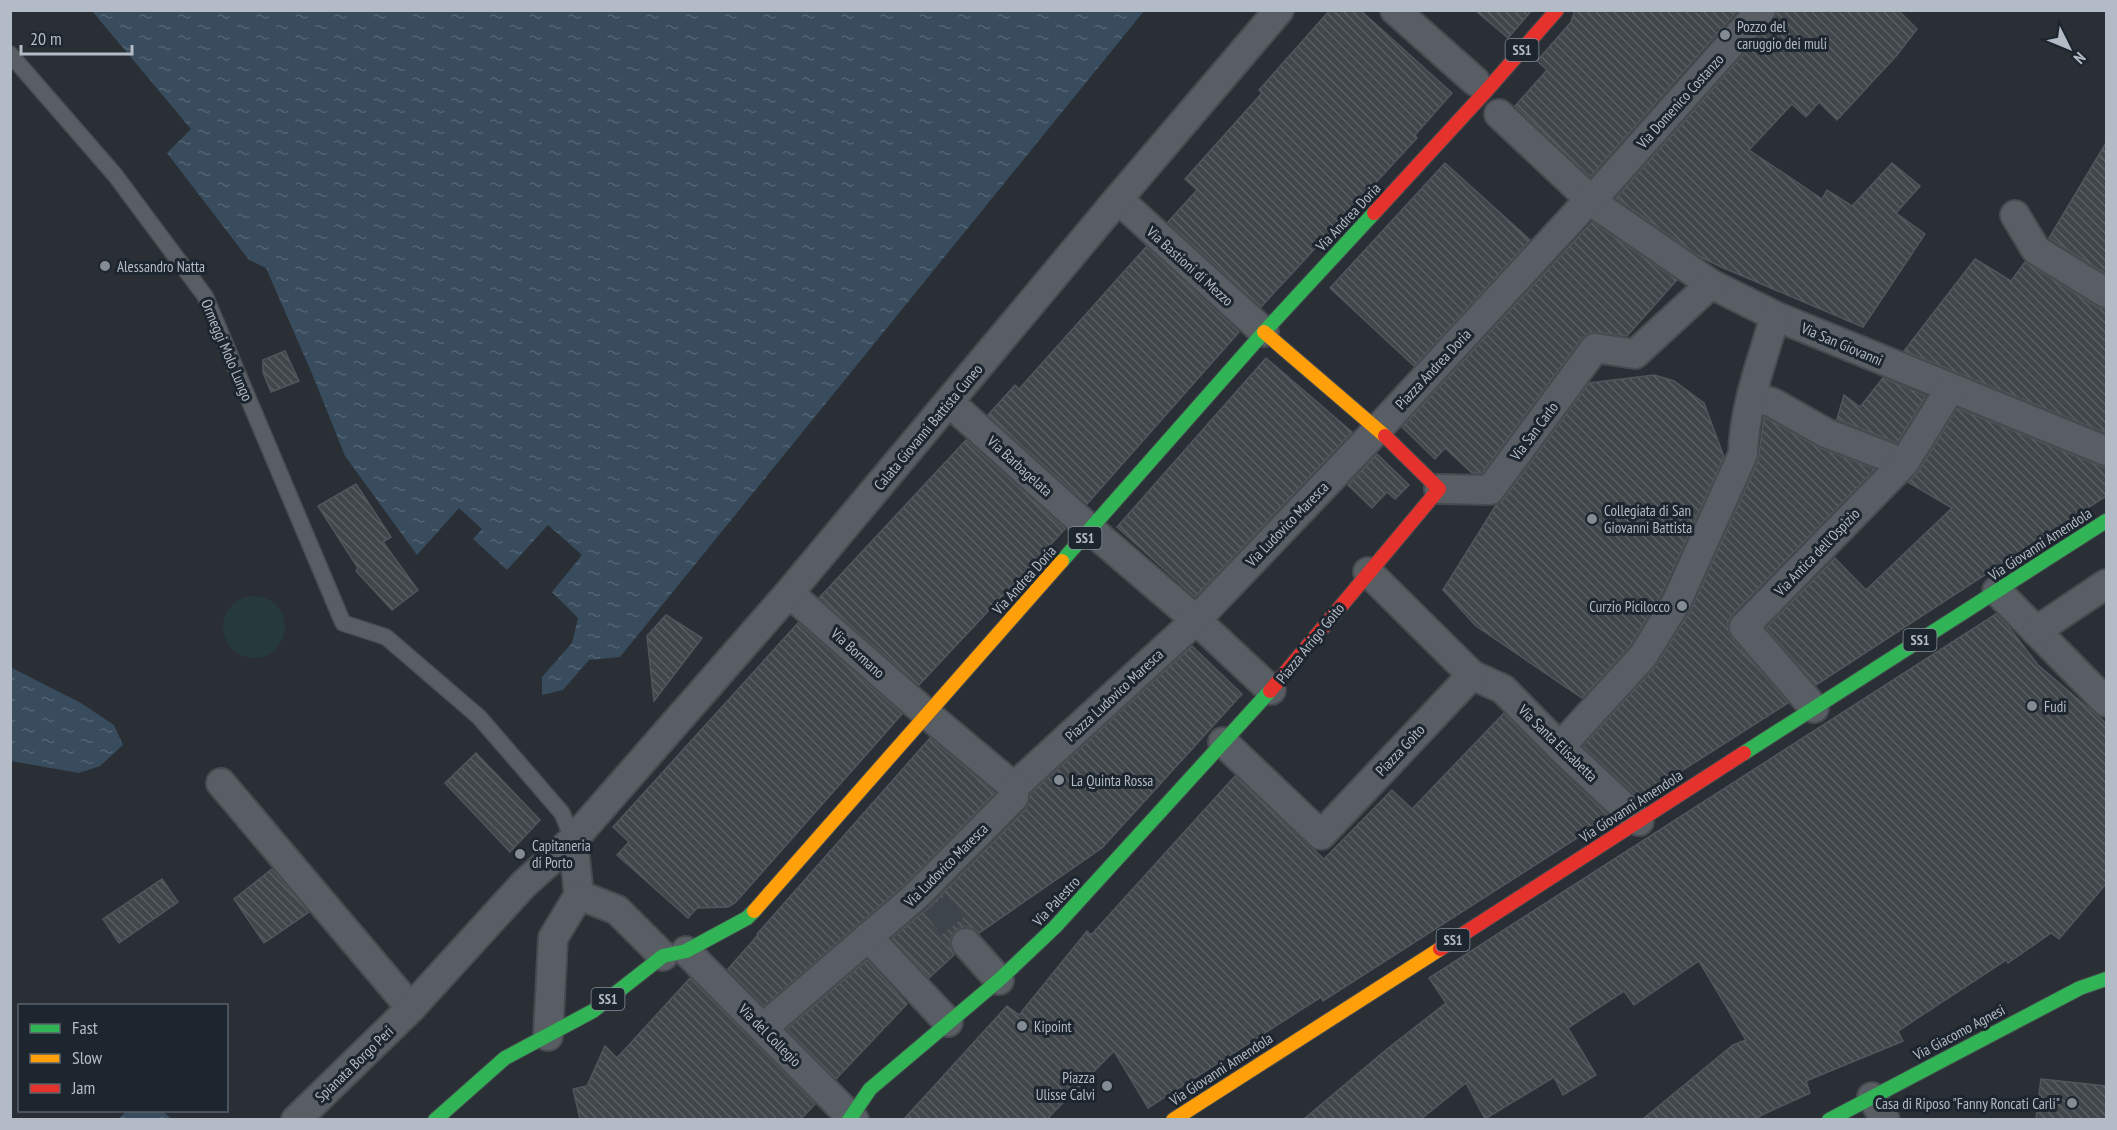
<svg xmlns="http://www.w3.org/2000/svg" width="2117" height="1130" viewBox="0 0 2117 1130" font-family="'PT Sans Narrow',sans-serif">
<style>
.grass{fill:#273a3b}
.water{fill:url(#water-ripples)}
.building{fill:url(#building-back-hatch);stroke:#51565d;stroke-width:1.5}
.lines{fill:none;stroke-linecap:round;stroke-linejoin:round}
.street-tunnel{stroke:#3e444b;stroke-width:28;stroke-dasharray:28 14;stroke-linecap:butt}
.lane-casing{stroke:#474b50;stroke-width:18}
.street-casing{stroke:#474b50;stroke-width:32}
.fast-casing{stroke:#474b50;stroke-width:16}
.slow-casing{stroke:#474b50;stroke-width:16}
.jam-casing{stroke:#474b50;stroke-width:16}
.lane{stroke:#585e63;stroke-width:15}
.street{stroke:#585e63;stroke-width:28}
.fast{stroke:#30b455;stroke-width:14}
.slow{stroke:#ff9f0a;stroke-width:14}
.jam{stroke:#e5322d;stroke-width:14}
.poi-dot{fill:#838b93;stroke:#1d262f;stroke-width:2}
.labels{text-anchor:middle;dominant-baseline:central;stroke-width:6;stroke-linejoin:round;paint-order:stroke}
.shield{fill:#1d262f;stroke:#868f99;stroke-width:1.5}
.shield-label{font-size:14px;font-weight:bold;fill:#b3bcc6}
.poi-label{font-size:15px;fill:#b3bcc6;stroke:#1d262f;text-anchor:start}
.street-label{font-size:15px;fill:#b3bcc6;stroke:#1d262f}
</style>
<defs>
<pattern id="water-ripples" width="26" height="14" patternUnits="userSpaceOnUse" patternTransform="scale(1.5)"><rect width="26" height="14" fill="#384c5e"/><path d="M2 4q2-2 4 0t4 0M15 11q2-2 4 0t4 0" fill="none" stroke="#526474"/></pattern>
<pattern id="building-back-hatch" width="6" height="6" patternUnits="userSpaceOnUse" patternTransform="scale(1.5)"><rect width="6" height="6" fill="#41464b"/><path d="M-1 5l2 2M0 0l6 6M5-1l2 2" fill="none" stroke="#5a5f63"/></pattern>
</defs>
<rect width="100%" height="100%" fill="#292f35"/>
<circle class="grass" cx="254" cy="627" r="31"/>
<g class="water">
<path d="M 92,11 L 1144,11 L 620,657 L 589,660 L 563,690 L 542,695 L 542,677 L 572,643 L 578,618 L 552,592 L 582,555 L 548,525 L 507,570 L 473,539 L 482,529 L 459,508 L 417,555 L 345,456 L 313,376 L 266,268 L 249,260 L 167,153 L 191,129 Z"/>
<path d="M 10,667 L 81,703 L 114,725 L 123,745 L 100,766 L 79,773 L 11,761 Z"/>
<path d="M 127,1111 L 163,1111 L 171,1119 L 118,1119 Z"/>
</g>
<g class="building">
<path d="M 1330,10 L 1360,10 L 1452,93 L 1415,135 L 1417,138 L 1261,307 L 1168,222 L 1197,190 L 1185,179 L 1262,93 L 1259,90 Z"/>
<path d="M 1475,10 L 1532,10 L 1508,38 Z"/>
<path d="M 1575,10 L 1738,10 L 1590,177 L 1515,106 L 1547,70 L 1537,61 L 1571,22 Z"/>
<path d="M 1777,10 L 1898,10 L 1917,29 L 1897,55 L 1837,120 L 1819,102 L 1806,117 L 1792,104 L 1749,150 L 1822,199 L 1827,190 L 1852,206 L 1892,163 L 1920,186 L 1896,213 L 1925,234 L 1863,327 L 1719,266 L 1699,256 L 1616,198 L 1773,21 Z"/>
<path d="M 2106,143 L 2106,274 L 2049,238 Z"/>
<path d="M 1445,163 L 1530,240 L 1414,366 L 1330,288 Z"/>
<path d="M 1592,222 L 1677,280 L 1627,336 L 1597,332 L 1589,333 L 1582,338 L 1482,473 L 1472,473 L 1445,448 L 1435,459 L 1402,427 Z"/>
<path d="M 1146,247 L 1239,332 L 1087,504 L 988,415 L 1015,385 L 1019,389 Z"/>
<path d="M 1975,259 L 2011,281 L 2025,262 L 2097,307 L 2106,309 L 2106,433 L 1904,351 Z"/>
<path d="M 285,351 L 299,381 L 271,392 L 263,372 L 263,360 Z"/>
<path d="M 1266,358 L 1352,432 L 1195,597 L 1117,527 Z"/>
<path d="M 1654,375 L 1674,381 L 1704,403 L 1724,457 L 1662,593 L 1630,646 L 1582,698 L 1476,626 L 1443,590 L 1496,505 L 1503,500 L 1589,383 Z"/>
<path d="M 1883,378 L 1926,396 L 1897,443 L 1837,419 L 1844,395 L 1860,407 Z"/>
<path d="M 1957,408 L 2100,466 L 2106,467 L 2106,496 L 1816,685 L 1766,628 L 1835,558 L 1866,590 L 1952,508 L 1908,482 L 1918,472 Z"/>
<path d="M 1764,417 L 1820,448 L 1875,469 L 1732,615 L 1728,622 L 1728,630 L 1732,638 L 1788,703 L 1639,798 L 1583,746 L 1655,667 L 1691,610 L 1758,461 Z"/>
<path d="M 966,440 L 1065,529 L 919,685 L 819,598 Z"/>
<path d="M 1377,454 L 1409,485 L 1395,499 L 1387,492 L 1372,508 L 1348,485 Z"/>
<path d="M 356,484 L 391,537 L 383,542 L 418,590 L 392,610 L 356,571 L 358,568 L 318,506 Z"/>
<path d="M 1996,614 L 2008,626 L 2038,665 L 2106,723 L 2106,884 L 2059,939 L 2051,933 L 2008,963 L 2006,960 L 1898,1031 L 1903,1041 L 1806,1081 L 1810,1093 L 1762,1115 L 1756,1119 L 1643,1119 L 1733,1045 L 1746,1040 L 1699,961 L 1634,1005 L 1624,991 L 1568,1028 L 1596,1075 L 1563,1095 L 1554,1077 L 1485,1119 L 1466,1083 L 1421,1119 L 1304,1119 L 1387,1049 L 1446,1003 L 1429,978 Z"/>
<path d="M 666,615 L 702,638 L 654,701 L 647,636 Z"/>
<path d="M 798,623 L 902,714 L 735,903 L 728,907 L 697,908 L 688,918 L 617,855 L 629,842 L 613,827 Z"/>
<path d="M 1192,646 L 1242,694 L 1102,848 L 979,933 L 971,927 L 963,927 L 956,930 L 951,937 L 950,946 L 954,955 L 929,978 L 892,938 L 928,908 L 1026,809 L 1030,794 Z"/>
<path d="M 1504,713 L 1548,759 L 1610,817 L 1323,1001 L 1321,997 L 1148,1108 L 1114,1051 L 1047,1119 L 904,1119 L 1007,1006 L 1019,1015 L 1087,931 L 1091,935 L 1235,776 L 1324,859 L 1392,790 L 1412,809 Z"/>
<path d="M 930,738 L 995,793 L 905,884 L 764,1006 L 728,969 L 758,935 L 757,934 Z"/>
<path d="M 476,753 L 540,820 L 510,852 L 445,783 Z"/>
<path d="M 272,869 L 309,912 L 264,943 L 234,899 Z"/>
<path d="M 162,879 L 178,902 L 119,943 L 103,919 Z"/>
<path d="M 867,960 L 907,1004 L 836,1079 L 787,1029 Z"/>
<path d="M 690,978 L 815,1104 L 801,1119 L 580,1119 L 573,1089 L 587,1086 L 605,1046 L 617,1058 Z"/>
<path d="M 2041,1079 L 2106,1086 L 2106,1119 L 2036,1119 Z"/>
</g>
<g class="lines">
<path class="street-tunnel" d="M 935,904 L 966,943"/>
<g class="lane-casing">
<path id="lane" d="M 10,54 L 115,175 L 205,296 L 343,623 L 386,637 L 479,717 L 562,813 L 573,840"/>
</g>
<g class="street-casing">
<g id="street">
<path d="M 1395,10 L 1475,81"/>
<path d="M 1499,114 L 1595,204 L 1711,284 L 1775,316 L 2106,451"/>
<path d="M 1118,199 L 1264,332"/>
<path d="M 2015,215 L 2036,250 L 2106,293"/>
<path d="M 1752,396 L 1773,403 L 1826,433 L 1904,463"/>
<path d="M 949,402 L 1091,530 L 1196,620 L 1271,690"/>
<path d="M 1439,489 L 1490,490 L 1595,348 L 1635,354 L 1711,284"/>
<path d="M 1997,591 L 2106,702"/>
<path d="M 789,593 L 927,714 L 1014,787 L 1196,620 L 1378,429 L 1590,199 L 1600,191 L 1761,10"/>
<path d="M 2036,631 L 2106,584"/>
<path d="M 1472,675 L 1503,689 L 1560,747 L 1639,821"/>
<path d="M 1814,708 L 1744,627 L 1904,463 L 1950,389"/>
<path d="M 1223,742 L 1321,835 L 1472,675 L 1368,572"/>
<path d="M 1560,747 L 1643,656 L 1677,601 L 1743,454 C 1744,407 1762,361 1775,316"/>
<path d="M 221,783 L 411,1008"/>
<path d="M 573,840 L 579,895"/>
<path d="M 579,895 L 617,910 L 663,956"/>
<path d="M 868,937 L 948,1022"/>
<path d="M 966,943 L 999,980"/>
<path d="M 686,951 L 854,1120"/>
<path d="M 764,1027 L 916,896 L 1014,797 L 1014,787"/>
<path d="M 548,1036 L 553,938 L 579,895"/>
<path d="M 1872,1097 L 1885,1120"/>
<path d="M 296,1120 L 411,1008 L 524,884 L 573,840 L 789,593 L 1118,199 L 1279,10"/>
</g>
</g>
<g class="fast-casing">
<g id="fast">
<path d="M 1062,561 L 1264,332 L 1374,213"/>
<path d="M 1744,753 L 2106,521"/>
<path d="M 435,1120 L 505,1058 L 593,1011 L 663,956 L 686,951 L 747,918 L 754,911"/>
<path d="M 849,1120 L 870,1089 L 999,980 L 1055,927 L 1270,691"/>
<path d="M 1829,1120 L 2080,988 L 2106,979"/>
</g>
</g>
<g class="slow-casing">
<g id="slow">
<path d="M 1264,332 L 1385,436"/>
<path d="M 754,911 L 1062,561"/>
<path d="M 1173,1120 L 1440,949"/>
</g>
</g>
<g class="jam-casing">
<g id="jam">
<path d="M 1374,213 L 1487,90 L 1557,10"/>
<path d="M 1270,691 L 1439,489 L 1385,436"/>
<path d="M 1440,949 L 1744,753"/>
</g>
</g>
<use href="#lane" class="lane"/>
<use href="#street" class="street"/>
<use href="#fast" class="fast"/>
<use href="#slow" class="slow"/>
<use href="#jam" class="jam"/>
</g>
<g class="poi-dot">
<circle cx="1725" cy="35" r="6"/>
<circle cx="105" cy="266" r="6"/>
<circle cx="1592" cy="519" r="6"/>
<circle cx="1682" cy="606" r="6"/>
<circle cx="2032" cy="706" r="6"/>
<circle cx="1059" cy="780" r="6"/>
<circle cx="520" cy="854" r="6"/>
<circle cx="1022" cy="1026" r="6"/>
<circle cx="1107" cy="1086" r="6"/>
<circle cx="2072" cy="1103" r="6"/>
</g>
<g class="labels">
<g class="shield">
<rect x="1505.5" y="39" width="33" height="22" rx="4.5"/>
<rect x="1068.5" y="527" width="33" height="22" rx="4.5"/>
<rect x="1903.5" y="629" width="33" height="22" rx="4.5"/>
<rect x="1436.5" y="929" width="33" height="22" rx="4.5"/>
<rect x="591.5" y="988" width="33" height="22" rx="4.5"/>
</g>
<g class="shield-label">
<text x="1522" y="50">SS1</text>
<text x="1085" y="538">SS1</text>
<text x="1920" y="640">SS1</text>
<text x="1453" y="940">SS1</text>
<text x="608" y="999">SS1</text>
</g>
<g class="poi-label">
<text x="1737" y="26">Pozzo del<tspan x="1737" dy="17">caruggio dei muli</tspan></text>
<text x="117" y="266">Alessandro Natta</text>
<text x="1604" y="510">Collegiata di San<tspan x="1604" dy="17">Giovanni Battista</tspan></text>
<text x="1670" y="606" text-anchor="end">Curzio Picilocco</text>
<text x="2044" y="706">Fudi</text>
<text x="1071" y="780">La Quinta Rossa</text>
<text x="532" y="845">Capitaneria<tspan x="532" dy="17">di Porto</tspan></text>
<text x="1034" y="1026">Kipoint</text>
<text x="1095" y="1077" text-anchor="end">Piazza<tspan x="1095" dy="17">Ulisse Calvi</tspan></text>
<text x="2060" y="1103" text-anchor="end">Casa di Riposo "Fanny Roncati Carli"</text>
</g>
<g class="street-label">
<text transform="translate(1680 101) rotate(-48)">Via Domenico Costanzo</text>
<text transform="translate(1348 217) rotate(-47)">Via Andrea Doria</text>
<text transform="translate(1190 266) rotate(42)">Via Bastioni di Mezzo</text>
<text transform="translate(1842 344) rotate(23)">Via San Giovanni</text>
<text transform="translate(227 350) rotate(67)">Ormeggi Molo Lungo</text>
<text transform="translate(1433 369) rotate(-47)">Piazza Andrea Doria</text>
<text transform="translate(928 427) rotate(-50)">Calata Giovanni Battista Cuneo</text>
<text transform="translate(1534 431) rotate(-53)">Via San Carlo</text>
<text transform="translate(1020 466) rotate(42)">Via Barbagelata</text>
<text transform="translate(1287 524) rotate(-46)">Via Ludovico Maresca</text>
<text transform="translate(2040 544) rotate(-33)">Via Giovanni Amendola</text>
<text transform="translate(1817 552) rotate(-46)">Via Antica dell'Ospizio</text>
<text transform="translate(1024 580) rotate(-48)">Via Andrea Doria</text>
<text transform="translate(1310 643) rotate(-51)">Piazza Arrigo Goito</text>
<text transform="translate(858 653) rotate(42)">Via Bormano</text>
<text transform="translate(1114 695) rotate(-43)">Piazza Ludovico Maresca</text>
<text transform="translate(1558 743) rotate(44)">Via Santa Elisabetta</text>
<text transform="translate(1400 750) rotate(-47)">Piazza Goito</text>
<text transform="translate(1631 806) rotate(-33)">Via Giovanni Amendola</text>
<text transform="translate(946 865) rotate(-45)">Via Ludovico Maresca</text>
<text transform="translate(1056 901) rotate(-47)">Via Palestro</text>
<text transform="translate(1959 1032) rotate(-28)">Via Giacomo Agnesi</text>
<text transform="translate(770 1035) rotate(45)">Via del Collegio</text>
<text transform="translate(354 1064) rotate(-44)">Spianata Borgo Peri</text>
<text transform="translate(1221 1069) rotate(-33)">Via Giovanni Amendola</text>
</g>
</g>
<rect width="2117" height="1130" fill="none" stroke="#b3bcc6" stroke-width="24"/>
<rect x="18" y="1004" width="210" height="108" fill="#1d262f" stroke="#59626b" stroke-width="1.5"/>
<rect x="30" y="1024" width="30" height="9" fill="#30b455" stroke="#59626b" stroke-width="1.5"/>
<text x="72" y="1034" font-size="18" fill="#b3bcc6">Fast</text>
<rect x="30" y="1054" width="30" height="9" fill="#ff9f0a" stroke="#59626b" stroke-width="1.5"/>
<text x="72" y="1064" font-size="18" fill="#b3bcc6">Slow</text>
<rect x="30" y="1084" width="30" height="9" fill="#e5322d" stroke="#59626b" stroke-width="1.5"/>
<text x="72" y="1094" font-size="18" fill="#b3bcc6">Jam</text>
<g transform="translate(2069 48) rotate(133)" stroke="#1d262f" stroke-width="4.5" paint-order="stroke">
<path d="M0-4.5L10 22L0 15L-10 22Z" fill="#b3bcc6"/>
<text y="-9" font-size="16" font-weight="bold" text-anchor="middle" fill="#b3bcc6">N</text>
</g>
<path d="M21 45v9h111v-9" fill="none" stroke="#b3bcc6" stroke-width="3"/>
<text x="30" y="45" font-size="18" fill="#b3bcc6" stroke="#1d262f" stroke-width="4.5" paint-order="stroke">20 m</text>
</svg>
